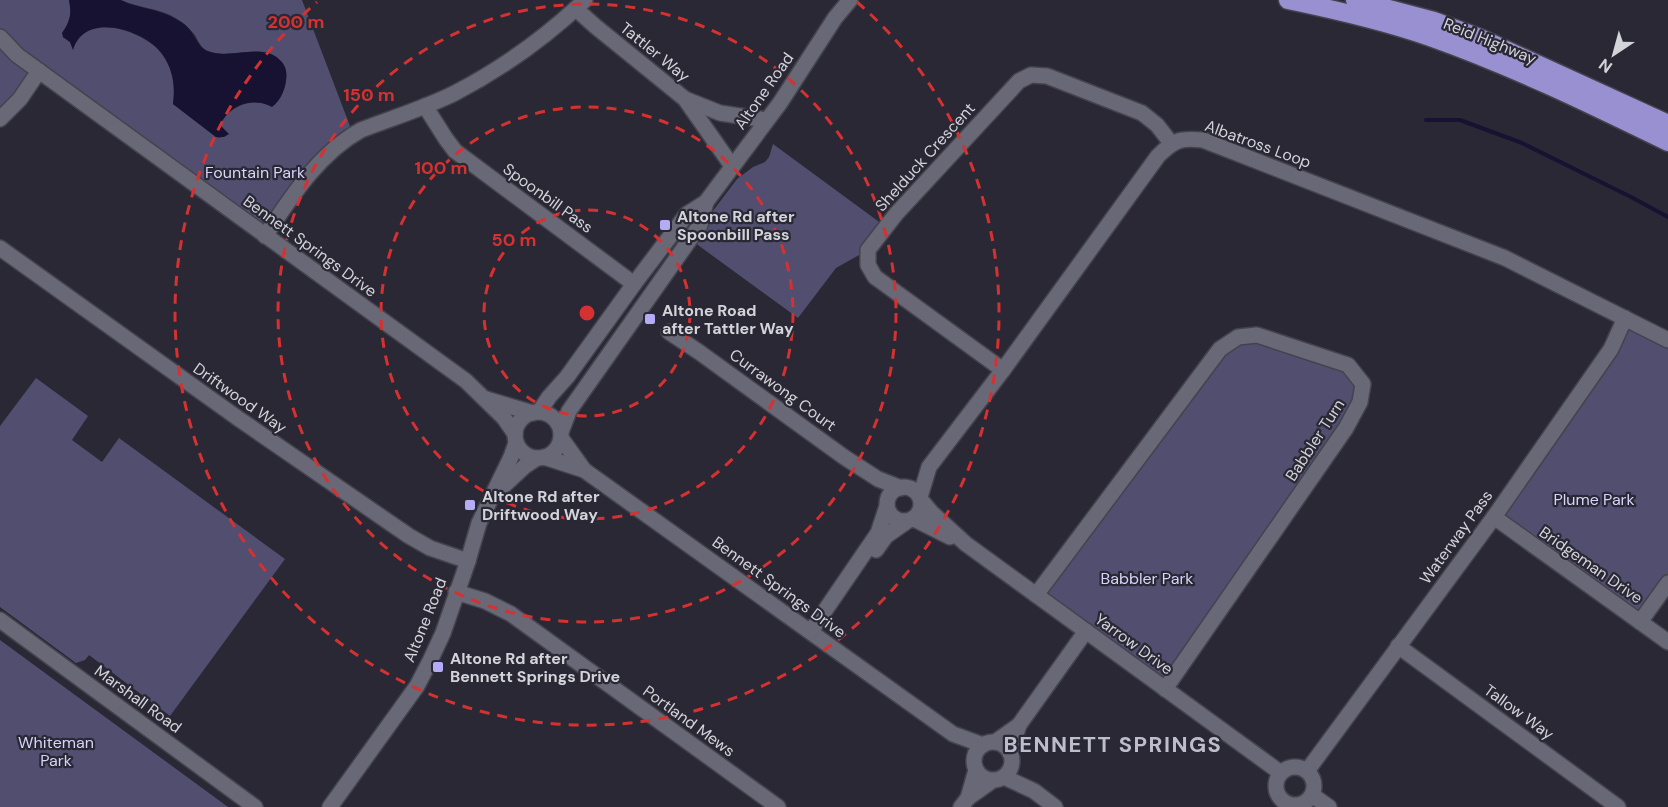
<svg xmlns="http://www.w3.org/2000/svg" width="1668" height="807" viewBox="0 0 1668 807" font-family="'DM Sans',sans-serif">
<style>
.green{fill:#524e70}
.water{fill:#181232}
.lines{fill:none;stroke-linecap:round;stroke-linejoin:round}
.stream{stroke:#181232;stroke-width:4}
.street-casing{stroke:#44434d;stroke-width:18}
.secondary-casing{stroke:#44434d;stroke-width:18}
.highway-casing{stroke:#44434d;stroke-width:21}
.street{stroke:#696876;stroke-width:15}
.secondary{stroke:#696876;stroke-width:15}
.highway{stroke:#9890d0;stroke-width:18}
.ring{fill:none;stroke:#d63131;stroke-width:3;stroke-dasharray:10 8}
.poi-dot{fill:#b5acf8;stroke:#292834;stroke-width:2}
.labels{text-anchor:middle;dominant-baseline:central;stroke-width:4.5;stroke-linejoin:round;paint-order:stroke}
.street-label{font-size:16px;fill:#d3d3da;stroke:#292834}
.park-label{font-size:16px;fill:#d7d4fc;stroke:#292834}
.poi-label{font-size:16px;font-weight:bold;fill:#d3d3da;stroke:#292834;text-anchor:start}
.district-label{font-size:22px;font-weight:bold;letter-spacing:1.5px;fill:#bebdcc;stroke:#292834}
.centre{fill:#d63131;stroke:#292834;stroke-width:3}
.ring-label{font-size:18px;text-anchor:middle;font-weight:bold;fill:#d63131;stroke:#292834;stroke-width:4.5;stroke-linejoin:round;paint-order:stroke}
</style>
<rect width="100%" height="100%" fill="#292834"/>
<g class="green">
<path d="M 0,0 L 69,0 L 71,14 L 63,37 L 70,42 L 73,49 C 75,44 78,38 83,34 C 103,17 149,35 163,55 C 173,70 175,86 173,104 L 216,137 L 220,138 L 226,132 L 220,125 C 227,110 244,100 260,103 C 265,103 269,105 274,105 C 282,97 288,83 286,72 C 285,66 282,64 279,61 C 260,42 230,60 208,51 C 200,48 199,41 194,34 C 189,28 184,23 177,19 C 160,8 139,8 121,0 L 302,0 L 353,134 L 265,236 L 39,72 L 0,119 Z"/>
<path d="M 773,144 L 886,227 L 868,250 L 836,268 L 798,318 L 691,240 L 737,179 L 753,167 L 765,162 L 769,157 Z"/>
<path d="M 1625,318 L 1668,340 L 1668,583 L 1640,622 L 1494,517 Z"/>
<path d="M 1238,337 L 1348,365 L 1363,384 L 1360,402 L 1165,689 L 1036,595 Z"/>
<path d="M 36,378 L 88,416 L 72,440 L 102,462 L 119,438 L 285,559 L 170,716 L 89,655 L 85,660 L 76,663 L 0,607 L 0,426 Z"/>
<path d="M 0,640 L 228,807 L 0,807 Z"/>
</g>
<path class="water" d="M 69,0 C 83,0 108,0 120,0 C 124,1 128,4 133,5 C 151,10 167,12 184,24 C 194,31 196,46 207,51 C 231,61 263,40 282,62 C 286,67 287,73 286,79 C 285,90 281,100 272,107 C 253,96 229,105 220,125 L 229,134 L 224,137 L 216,137 L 173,104 C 176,86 173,69 162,54 C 145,29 84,11 73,50 L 70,42 L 63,37 L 62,33 C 70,22 72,13 69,0 Z"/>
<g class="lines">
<path class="stream" d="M 1426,120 L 1460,120 L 1522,143 L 1631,197 L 1668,217"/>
<g class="street-casing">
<g id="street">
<path d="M 576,9 L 595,26 L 685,99 L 732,166"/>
<path d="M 0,37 L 17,55 L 39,71 L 466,381 L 504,418 L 515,434"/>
<path d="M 685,99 L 720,113 L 766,120"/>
<path d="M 425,106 L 446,139 L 455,151 L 634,284"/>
<path d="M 0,119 L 20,99 L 39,71"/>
<path d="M 265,236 C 291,197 319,153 361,130 C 392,118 425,108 455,93 C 503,68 546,37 585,0"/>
<path d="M 0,248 L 239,419 L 409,536 L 430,548 L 468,561"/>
<path d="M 669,332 L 699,352 L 844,457 L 878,479 L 901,488"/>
<path d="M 1003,370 L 875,277 L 868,265 L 868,250 L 896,214 L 1019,81 L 1031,75 L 1047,76 L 1142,113 L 1157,125 L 1171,143"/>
<path d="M 486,399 L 533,413"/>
<circle cx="904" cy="504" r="17"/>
<path d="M 499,490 L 525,466 L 537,458"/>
<path d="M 920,497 L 929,467 L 1003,370 L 1158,156 C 1175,139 1181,138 1203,140 L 1505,258 L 1668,340"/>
<path d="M 921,500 L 932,513 L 966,544 L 1281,773"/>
<path d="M 1494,517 L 1668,642"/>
<path d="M 914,519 L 950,537"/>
<path d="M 876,550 L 886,536 L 906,522"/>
<path d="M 456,592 L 485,601 L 511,614 L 778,807"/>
<path d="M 1036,595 L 1220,349 L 1238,337 L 1257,335 L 1348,365 L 1363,384 L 1360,402 L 1346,428 L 1165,689"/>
<path d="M 1640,622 L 1668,583"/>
<path d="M 811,631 L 878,533 L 887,506"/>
<path d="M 1398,646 L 1618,807"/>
<path d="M 995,742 L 1019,725"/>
<path d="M 1010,753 L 1019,725 L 1086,631"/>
<circle cx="1295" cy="786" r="19"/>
<path d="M 1307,771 L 1494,517 L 1611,349 L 1625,318"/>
<path d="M 1312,795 L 1329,807"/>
<path d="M 968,798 L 976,770"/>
<path d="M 330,807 L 417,686 L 430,661 L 443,633 L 468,561 L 479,523 L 511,457 L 516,443"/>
<path d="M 961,807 L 968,798 L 992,781"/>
</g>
</g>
<g class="secondary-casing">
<g id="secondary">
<path d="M 539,412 L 549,397 L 567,377 L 634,284 L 687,214 L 706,202 L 780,103 L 835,18 L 850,0"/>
<circle cx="538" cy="435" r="23"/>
<path d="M 561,432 L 569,411 L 700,225 L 706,202"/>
<path d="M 561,438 L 584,470 L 953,734 L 983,745"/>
<path d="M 544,457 L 584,470"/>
<path d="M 0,620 L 255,807"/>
<circle cx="993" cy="761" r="19"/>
<path d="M 1004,777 L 1034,791 L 1055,807"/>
</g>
</g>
<g class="highway-casing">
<g id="highway">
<path d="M 1288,0 C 1336,10 1384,21 1430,37 C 1512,66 1590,104 1668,142"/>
<path d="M 1355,0 L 1434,21 L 1480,38 L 1668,124"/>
</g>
</g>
<use href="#street" class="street"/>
<use href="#secondary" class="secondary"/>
<use href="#highway" class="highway"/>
</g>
<g class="ring">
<circle cx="587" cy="313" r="103"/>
<circle cx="587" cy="313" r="206"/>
<circle cx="587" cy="313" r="309"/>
<path d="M857 2A412 412 0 1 1 317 2"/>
</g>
<g class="poi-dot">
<rect x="659" y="219" width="12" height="12" rx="3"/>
<rect x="644" y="313" width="12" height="12" rx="3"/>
<rect x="464" y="499" width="12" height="12" rx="3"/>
<rect x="432" y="661" width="12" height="12" rx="3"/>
</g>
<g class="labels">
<g class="street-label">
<text transform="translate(1490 41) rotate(22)">Reid Highway</text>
<text transform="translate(655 52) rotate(39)">Tattler Way</text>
<text transform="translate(764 91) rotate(-55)">Altone Road</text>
<text transform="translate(1258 144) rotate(20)">Albatross Loop</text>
<text transform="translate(925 157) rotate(-48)">Shelduck Crescent</text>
<text transform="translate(548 198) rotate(36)">Spoonbill Pass</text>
<text transform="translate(310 246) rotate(36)">Bennett Springs Drive</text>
<text transform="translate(783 390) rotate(36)">Currawong Court</text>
<text transform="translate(240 398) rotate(35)">Driftwood Way</text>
<text transform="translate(1315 440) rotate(-57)">Babbler Turn</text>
<text transform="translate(1456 537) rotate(-54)">Waterway Pass</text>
<text transform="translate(1591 565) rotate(35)">Bridgeman Drive</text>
<text transform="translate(779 587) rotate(36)">Bennett Springs Drive</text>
<text transform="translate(425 620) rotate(-68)">Altone Road</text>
<text transform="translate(1134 644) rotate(36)">Yarrow Drive</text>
<text transform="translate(138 699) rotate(36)">Marshall Road</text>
<text transform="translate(1519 712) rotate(36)">Tallow Way</text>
<text transform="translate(689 721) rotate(36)">Portland Mews</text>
</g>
<g class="park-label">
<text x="255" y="172">Fountain Park</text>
<text x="1594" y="499">Plume Park</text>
<text x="1147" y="578">Babbler Park</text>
<text x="56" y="742">Whiteman<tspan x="56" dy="18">Park</tspan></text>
</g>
<g class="poi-label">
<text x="677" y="216">Altone Rd after<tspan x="677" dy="18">Spoonbill Pass</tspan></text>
<text x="662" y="310">Altone Road<tspan x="662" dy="18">after Tattler Way</tspan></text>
<text x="482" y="496">Altone Rd after<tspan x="482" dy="18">Driftwood Way</tspan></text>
<text x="450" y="658">Altone Rd after<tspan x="450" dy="18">Bennett Springs Drive</tspan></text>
</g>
<g class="district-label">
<text x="1113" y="744">BENNETT SPRINGS</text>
</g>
</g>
<circle cx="587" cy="313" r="9" class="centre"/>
<g class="ring-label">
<text x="296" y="28">200 m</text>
<text x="369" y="101">150 m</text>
<text x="441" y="174">100 m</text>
<text x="514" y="246">50 m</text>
</g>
<g transform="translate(1614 54) rotate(216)" stroke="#292834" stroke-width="4.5" paint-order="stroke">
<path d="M0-4.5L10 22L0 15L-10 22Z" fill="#d3d3da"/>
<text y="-9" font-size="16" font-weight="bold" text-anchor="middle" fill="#d3d3da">N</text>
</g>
</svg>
